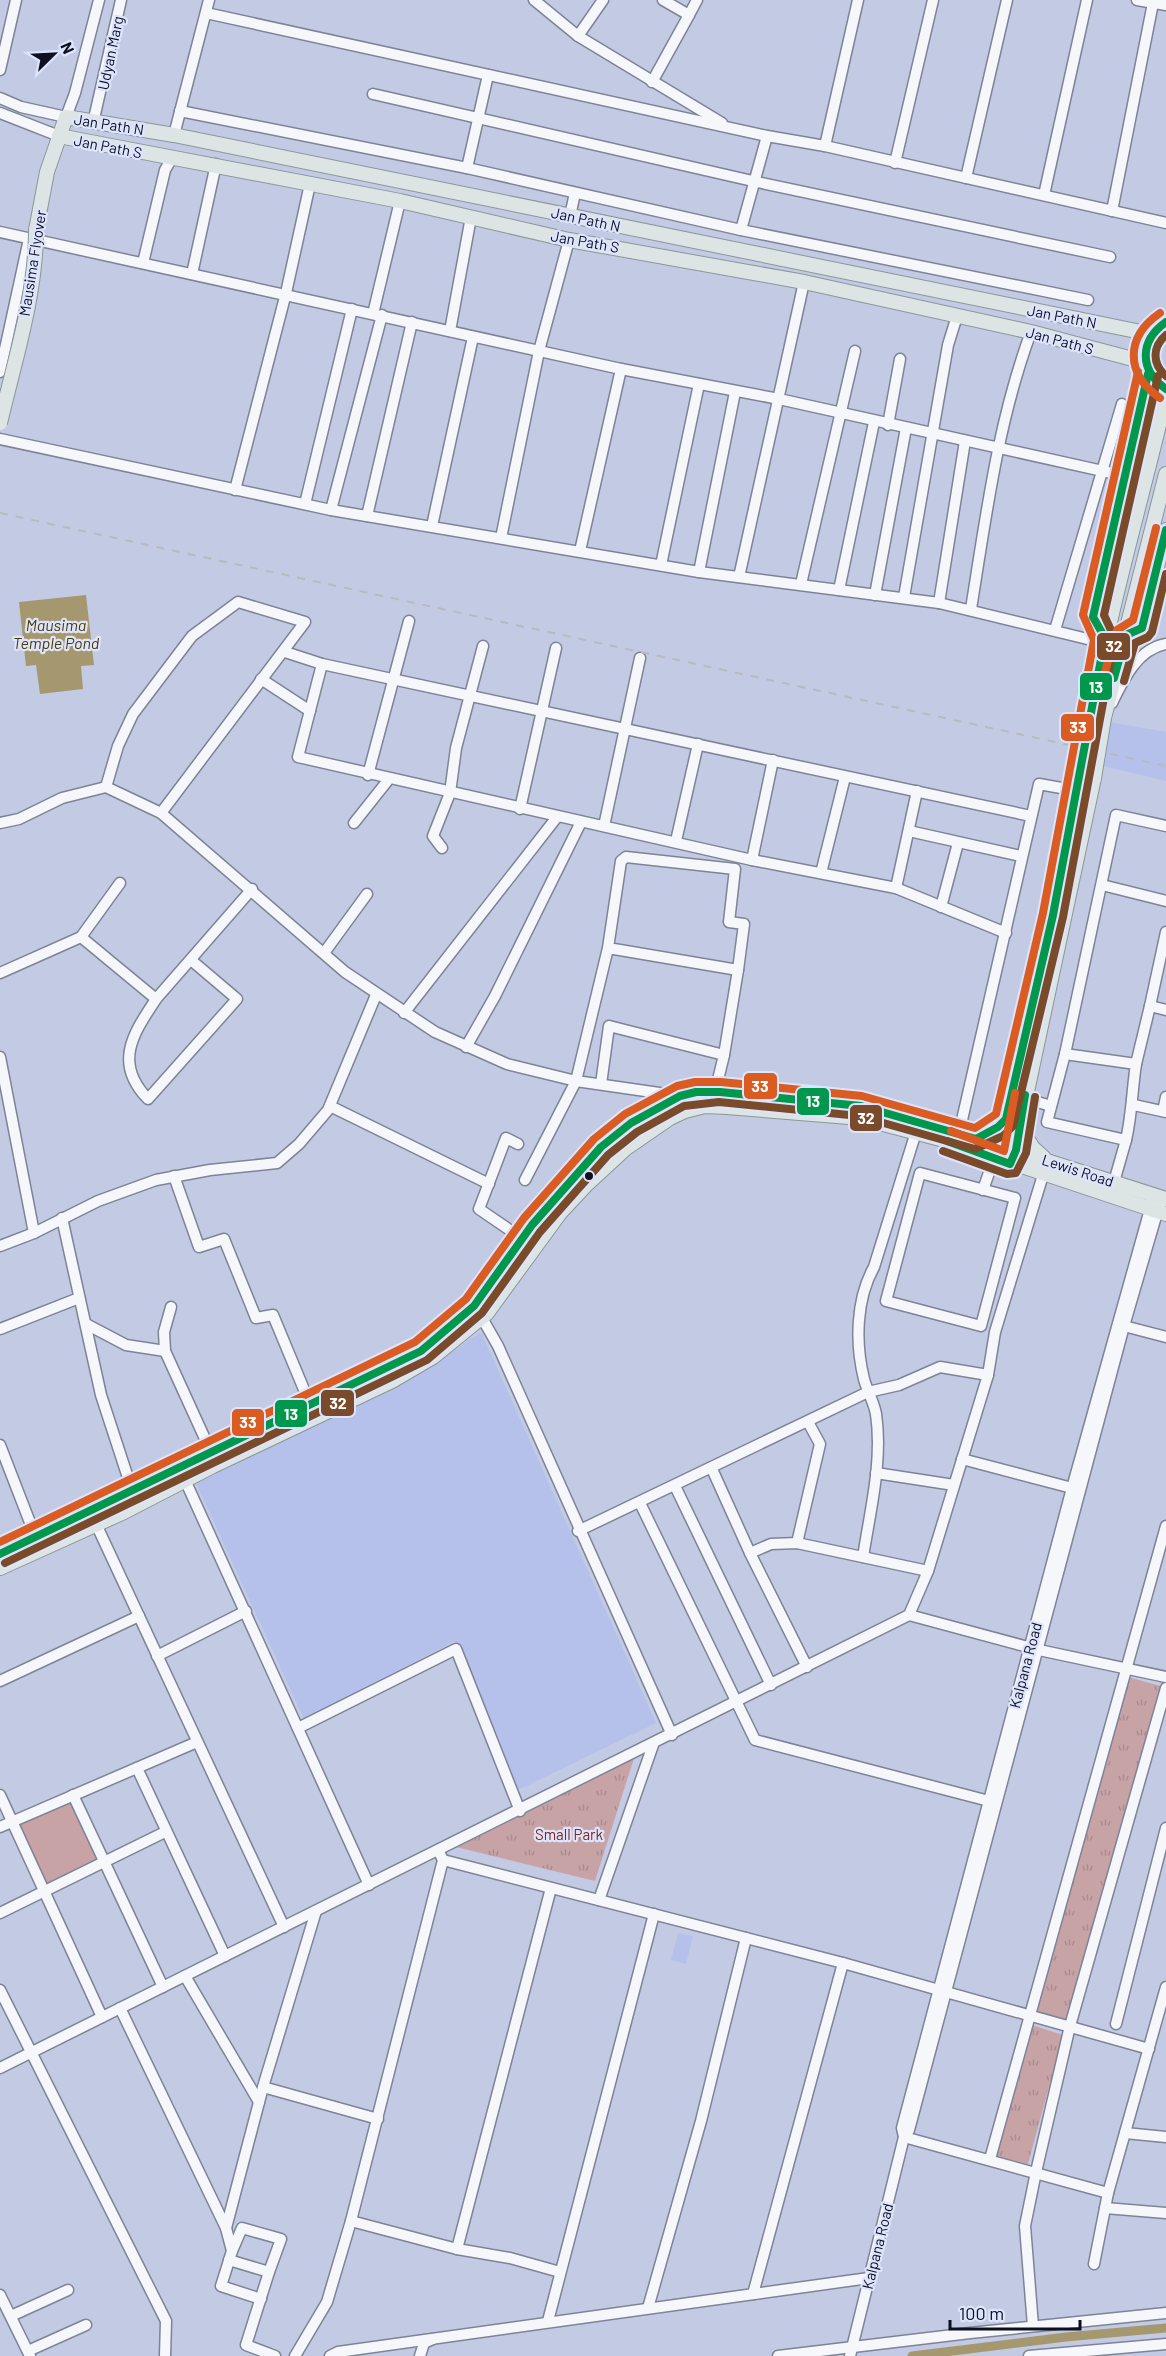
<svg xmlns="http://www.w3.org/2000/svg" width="1166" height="2356" viewBox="0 0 1166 2356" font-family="Barlow,sans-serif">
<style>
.built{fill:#b5c1ea}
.grass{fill:url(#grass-tufts)}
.garden{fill:#c7a3a6}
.water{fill:#a6986e}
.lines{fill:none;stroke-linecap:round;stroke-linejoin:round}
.canal{stroke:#a6986e;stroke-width:9}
.minor-casing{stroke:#7e8396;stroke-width:13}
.major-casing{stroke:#89979c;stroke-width:16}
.minor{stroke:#f6f7fb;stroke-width:10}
.major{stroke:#dde4e4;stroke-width:14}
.rail{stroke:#b8bac1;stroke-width:2;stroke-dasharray:8 8;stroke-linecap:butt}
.major-bridge-casing{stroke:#89979c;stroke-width:16;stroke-linecap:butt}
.major-bridge{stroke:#dde4e4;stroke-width:14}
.bus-1-casing{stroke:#dde4fd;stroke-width:12}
.bus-2-casing{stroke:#dde4fd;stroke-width:12}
.bus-3-casing{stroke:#dde4fd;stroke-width:12}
.bus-1{stroke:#01974c;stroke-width:8}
.bus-2{stroke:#7a4b2a;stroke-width:8}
.bus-3{stroke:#db5c22;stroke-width:8}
.bus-dot{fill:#0c1021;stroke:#dde4fd;stroke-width:2}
.labels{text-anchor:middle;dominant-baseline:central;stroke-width:4.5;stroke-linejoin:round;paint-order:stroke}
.street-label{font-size:15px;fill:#0c1021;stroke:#dde4fd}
.park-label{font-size:15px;fill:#802716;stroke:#dde4fd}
.water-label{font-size:16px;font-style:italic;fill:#4b3b00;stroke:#dde4fd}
.line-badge{stroke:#dde4fd;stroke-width:2}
.badge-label{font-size:16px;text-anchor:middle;font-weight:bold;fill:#fff}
</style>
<defs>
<pattern id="grass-tufts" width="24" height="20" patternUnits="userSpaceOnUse" patternTransform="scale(1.5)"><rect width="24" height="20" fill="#c7a3a6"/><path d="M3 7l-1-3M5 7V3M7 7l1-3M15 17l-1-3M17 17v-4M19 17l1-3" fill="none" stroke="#aa8b8f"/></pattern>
</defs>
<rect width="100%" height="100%" fill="#c3cae4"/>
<g class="built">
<path d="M 1109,722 L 1166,732 L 1166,781 L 1099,765 Z"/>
<path d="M 481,1332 L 656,1723 L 516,1791 L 455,1641 L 304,1719 L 195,1481 L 427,1369 Z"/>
<path d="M 678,1933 L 693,1936 L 686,1964 L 671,1960 Z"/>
</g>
<g class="grass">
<path d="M 1128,1677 L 1160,1686 L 1067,2021 L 1035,2013 Z"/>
<path d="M 634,1758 L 595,1881 L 452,1846 Z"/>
<path d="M 1032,2025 L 1063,2035 L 1028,2164 L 997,2156 Z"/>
</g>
<path class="garden" d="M 73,1795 L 103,1864 L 45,1892 L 12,1822 Z"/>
<path class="water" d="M 86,595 L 94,665 L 81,666 L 83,689 L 40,694 L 36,665 L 26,666 L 19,602 Z"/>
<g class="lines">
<path class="canal" d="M 912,2356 L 1066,2337 L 1166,2328"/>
<g class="minor-casing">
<g id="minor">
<path d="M 534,0 L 578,36 L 722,123"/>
<path d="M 663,0 L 689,15 L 697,0"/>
<path d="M 1137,0 L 1166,5"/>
<path d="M 206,13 L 767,136 L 825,146 L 1166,223"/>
<path d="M 578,36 L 603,0"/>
<path d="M 0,70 L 16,0"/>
<path d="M 652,82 L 689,15"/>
<path d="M 373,94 L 757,182 L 1110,257"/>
<path d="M 0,98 L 21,107 L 66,117 L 75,93 L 99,0"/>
<path d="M 180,111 L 467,168 L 741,230 L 1088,300"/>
<path d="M 0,113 L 59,136"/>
<path d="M 93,123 L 121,0"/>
<path d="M 174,135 L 209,0"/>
<path d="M 825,146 L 858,0"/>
<path d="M 895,163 L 933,0"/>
<path d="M 467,168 L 488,75"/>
<path d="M 966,178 L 1007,0"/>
<path d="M 1044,195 L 1087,0"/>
<path d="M 1112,211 L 1153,3"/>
<path d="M 570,216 L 575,193"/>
<path d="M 741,230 L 767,136"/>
<path d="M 0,232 L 621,369 L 779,399 L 1125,476"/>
<path d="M 143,263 L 165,170 L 172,158"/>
<path d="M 192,274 L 216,164"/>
<path d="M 373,314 L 400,201"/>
<path d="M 450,331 L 471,217"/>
<path d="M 0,372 L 29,239"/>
<path d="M 888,425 L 900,359"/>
<path d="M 0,439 L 331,510 L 699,572 L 939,603 L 1104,643"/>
<path d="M 235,490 L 286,293 L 310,184"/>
<path d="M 305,504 L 352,309"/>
<path d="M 331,510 L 382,315"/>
<path d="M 367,516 L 412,322"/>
<path d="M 432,526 L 473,337"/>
<path d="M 501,538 L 539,351 L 569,240"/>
<path d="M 580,551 L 621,369"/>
<path d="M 661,565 L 699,384"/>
<path d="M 699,572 L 735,392"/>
<path d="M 739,577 L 804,282"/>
<path d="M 801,584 L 855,351"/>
<path d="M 839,590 L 874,422"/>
<path d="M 875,595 L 906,428"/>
<path d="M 904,597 L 948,345 L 957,316"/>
<path d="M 939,603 L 965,441"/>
<path d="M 971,609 C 986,516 998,421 1031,332"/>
<path d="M 1055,630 L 1122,404"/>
<path d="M 285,652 L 322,664 L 1031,816"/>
<path d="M 322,664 L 298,757 L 752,860 L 896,888 L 1006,933"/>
<path d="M 261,679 L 310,711"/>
<path d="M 1112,703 C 1124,678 1138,649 1166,644"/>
<path d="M 368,775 L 409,621"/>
<path d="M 106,787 L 118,746 L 133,714 L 192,636 L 238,602 L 305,622 L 161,813"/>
<path d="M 520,809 L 556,648"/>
<path d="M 0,823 L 19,819 L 62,798 L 106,787 L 161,813 L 345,972 L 435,1032 L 507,1064 L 576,1081 L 680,1096 L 685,1111"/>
<path d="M 354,823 L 389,779"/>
<path d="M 604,826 L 640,658"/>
<path d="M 909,831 L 1021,856"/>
<path d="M 676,841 L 698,744"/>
<path d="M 442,848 L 433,836 L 450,793 L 456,748 L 483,646"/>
<path d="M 752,860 L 773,760"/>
<path d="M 821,873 L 845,777"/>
<path d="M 1102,885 L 1166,901"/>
<path d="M 896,888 L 917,791"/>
<path d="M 941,907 L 958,843"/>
<path d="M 81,937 L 120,883"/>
<path d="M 324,953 L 367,894"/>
<path d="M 0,973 L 81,937 L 156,999 L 252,889"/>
<path d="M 156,999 C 133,1034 113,1063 148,1099 L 237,999 L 191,960"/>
<path d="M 1150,1006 L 1166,932"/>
<path d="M 404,1013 L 557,817"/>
<path d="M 466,1047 L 495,996 L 581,822"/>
<path d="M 1065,1054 L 1136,1064 C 1132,1090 1132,1114 1126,1140"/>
<path d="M 724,1055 L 738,970"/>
<path d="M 0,1057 L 34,1233 L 0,1246"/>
<path d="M 1136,1064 L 1150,1006 L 1166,1010"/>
<path d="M 601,1084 L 609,1026 L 724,1055 L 715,1092"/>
<path d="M 1024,1098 L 1051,1106"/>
<path d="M 1134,1105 L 1166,1112"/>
<path d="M 330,1106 L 489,1184"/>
<path d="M 1163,1111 L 1166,1097"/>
<path d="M 959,1133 L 1039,784 L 1078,791"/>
<path d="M 518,1144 L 506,1138 L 479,1209 L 523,1239"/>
<path d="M 920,1173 L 1015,1198 L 981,1326 L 886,1301 Z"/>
<path d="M 174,1176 L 199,1247 L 224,1239 L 256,1318 L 273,1315 L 310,1404"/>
<path d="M 525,1180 L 576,1081 L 608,948 L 621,861 L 626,857 L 735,869 L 729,922 L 744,924 L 738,970 L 608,948"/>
<path d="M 1114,1182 L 1126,1140 L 1047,1122 L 1065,1054 L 1116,815 L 1166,826"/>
<path d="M 983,1190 L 994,1158"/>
<path d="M 62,1218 L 101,1395 L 132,1490"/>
<path d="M 34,1233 L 98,1201 L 156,1180 L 210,1170 L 277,1163 L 299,1144 L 328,1110 L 376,995"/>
<path d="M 171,1307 L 164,1332 L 165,1351 L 211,1452"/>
<path d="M 478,1311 L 498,1346 L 672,1735"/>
<path d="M 86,1324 L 126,1345 L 165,1351"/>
<path d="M 1124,1326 L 1166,1337"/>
<path d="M 0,1329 L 79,1298"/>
<path d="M 988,1375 L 995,1332 L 1043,1175"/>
<path d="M 0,1445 L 36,1538"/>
<path d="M 962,1459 L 1072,1488"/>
<path d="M 712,1469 L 750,1553 L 807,1667"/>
<path d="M 876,1473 L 954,1485"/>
<path d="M 185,1480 L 369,1885"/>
<path d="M 675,1486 L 771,1685"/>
<path d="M 640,1503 L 755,1740 L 989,1801"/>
<path d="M 96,1524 L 284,1927"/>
<path d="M 797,1543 L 820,1444 L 808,1422"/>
<path d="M 750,1553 L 771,1544 L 797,1543 L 928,1571"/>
<path d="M 863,1557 C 870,1511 883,1461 876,1414 C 874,1402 867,1391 864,1379 C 855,1343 856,1299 874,1267 L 916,1132"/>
<path d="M 909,1615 L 1039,1650 L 1166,1677"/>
<path d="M 157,1656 L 246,1611"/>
<path d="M 0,1681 L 139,1616"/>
<path d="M 298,1728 L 456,1649 L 520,1811"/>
<path d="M 137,1768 L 225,1956"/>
<path d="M 0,1795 L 102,2017"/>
<path d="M 73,1795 L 163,1987"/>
<path d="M 0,1827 L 197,1742"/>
<path d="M 443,1860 L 843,1963 L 1149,2049"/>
<path d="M 599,1900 L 653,1745"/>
<path d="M 0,1913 L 165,1832"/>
<path d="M 185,1976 L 259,2102"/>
<path d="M 0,1990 L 166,2321 L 165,2356"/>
<path d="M 120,2008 L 226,2228 L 232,2251 L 221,2286 L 261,2299"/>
<path d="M 1116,2024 L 1166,1828"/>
<path d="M 0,2068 L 909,1615 L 928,1571 L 988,1375 L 940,1367 L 899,1385 L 868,1392 L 578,1531"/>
<path d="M 263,2087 L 378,2119"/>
<path d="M 1125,2133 L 1166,2137"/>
<path d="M 904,2137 L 909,2130 L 1124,1326 L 1159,1206"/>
<path d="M 904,2137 L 1108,2193"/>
<path d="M 990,2159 L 1166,1526"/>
<path d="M 1105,2208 L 1166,2213"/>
<path d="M 351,2221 L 457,2249 L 510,2258 L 560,2272"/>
<path d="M 226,2228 L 263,2087 L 316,1911"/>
<path d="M 457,2249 L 551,1888"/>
<path d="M 232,2251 L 242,2228 L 281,2239 L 269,2272"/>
<path d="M 229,2260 L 269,2272 L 246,2345 L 275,2356"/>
<path d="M 1094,2264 L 1108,2193 L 1166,1987"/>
<path d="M 753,2294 L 843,1963"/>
<path d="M 0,2295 L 30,2356"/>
<path d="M 648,2308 L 701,2121 L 746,1938"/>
<path d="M 11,2316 L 68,2290"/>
<path d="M 548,2321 L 654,1914"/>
<path d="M 1033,2326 L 1025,2226 L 1036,2172 L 1070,2026 L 1166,1688"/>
<path d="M 28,2351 L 86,2325"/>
<path d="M 295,2356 L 327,2302 L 351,2221 L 443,1860 L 440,1854"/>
<path d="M 330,2356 L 338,2352 L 869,2278"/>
<path d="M 420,2356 L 424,2343 L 433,2339"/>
<path d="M 778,2356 L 970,2333 L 1166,2313"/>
<path d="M 850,2356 L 904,2137 L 902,2128 L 1072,1488 L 1154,1195"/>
<path d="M 1029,2356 L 1166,2344"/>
</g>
</g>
<g class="major-casing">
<g id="major">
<path d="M 59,136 L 400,201 L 569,240 L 804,282 L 1031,332 L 1144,362"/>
<path d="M 36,230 L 47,172 L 66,117 L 174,135 L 1151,334"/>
<path d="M 1166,322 C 1137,336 1137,375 1166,389"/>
<path d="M 1126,635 L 1142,628 L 1166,530"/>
<path d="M 1105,638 L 1093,617 L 1148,374"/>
<path d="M 1091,714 C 1110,607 1141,502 1166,396"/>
<path d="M 1104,718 L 1166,474"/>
<path d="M 1018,1124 L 1033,1148 L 1044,1158"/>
<path d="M 996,1153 L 1006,1119 L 1053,915 L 1081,778"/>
<path d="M 1013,1157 L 1094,778"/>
<path d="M 0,1554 L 310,1404 L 384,1371 L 421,1351 L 474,1306 L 532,1225 L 601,1147 L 631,1123 L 680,1096 L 696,1092 L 720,1092 L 861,1106 L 959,1133 L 1166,1199"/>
<path d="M 0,1568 L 124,1512 L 213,1466 L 392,1381 L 433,1357 L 487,1313 L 560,1213 L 587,1184 L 625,1149 L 670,1118 L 685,1111 L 705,1106 L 727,1107 L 849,1117 L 887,1125 L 944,1140 L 1166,1214"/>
</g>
</g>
<use href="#minor" class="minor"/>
<use href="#major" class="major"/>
<path class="rail" d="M 0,513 L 1166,766"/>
<g class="major-bridge-casing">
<g id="major-bridge">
<path d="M 0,423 C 15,359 36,295 36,230"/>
<path d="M 1081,778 L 1091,714"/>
<path d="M 1094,778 L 1104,718"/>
</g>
</g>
<use href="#major-bridge" class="major-bridge"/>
<g class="bus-1-casing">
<g id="bus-1">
<path d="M 1166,322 C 1139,341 1139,370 1166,389"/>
<path d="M 1114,678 L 1126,635 L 1142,628 L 1166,530"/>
<path d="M 947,1141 L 1010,1164 L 1016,1150 L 1025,1095"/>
<path d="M 0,1554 L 421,1351 L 474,1306 L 532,1225 L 601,1147 L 631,1123 L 680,1096 L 696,1092 L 720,1092 L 861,1106 L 976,1139 L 998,1127 L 1006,1119 L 1053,915 L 1105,638 L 1093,617 L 1148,374"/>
</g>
</g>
<g class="bus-2-casing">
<g id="bus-2">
<path d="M 1166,335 C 1152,347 1152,364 1166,376"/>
<path d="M 1124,681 L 1135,643 L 1148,637 L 1152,632 L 1166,574"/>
<path d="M 943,1151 L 1007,1174 L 1016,1173 L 1026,1153 L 1035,1097"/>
<path d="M 5,1563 L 427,1360 L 482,1313 L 540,1232 L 608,1155 L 637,1132 L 684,1106 L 719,1102 L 859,1116 L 975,1149 L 1003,1136 L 1013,1126 L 1063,917 L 1115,639 L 1104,615 L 1158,376"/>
</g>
</g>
<g class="bus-3-casing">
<g id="bus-3">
<path d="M 1160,313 C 1125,337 1125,374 1160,398"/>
<path d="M 1104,675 L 1117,630 L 1133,620 L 1156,528"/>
<path d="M 951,1131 L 1004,1151 L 1015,1093"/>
<path d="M 0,1542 L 415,1342 L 466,1299 L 524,1218 L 594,1139 L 625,1114 L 677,1086 L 695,1082 L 721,1082 L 862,1096 L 975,1128 L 996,1114 L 1043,913 L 1094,640 L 1083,615 L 1138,372"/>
</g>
</g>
<use href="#bus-1" class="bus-1"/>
<use href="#bus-2" class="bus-2"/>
<use href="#bus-3" class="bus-3"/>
</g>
<circle class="bus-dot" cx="589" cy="1176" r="5"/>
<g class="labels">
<g class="street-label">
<text transform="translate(110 53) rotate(-78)">Udyan Marg</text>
<text transform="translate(109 124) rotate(9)">Jan Path N</text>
<text transform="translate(108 146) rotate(11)">Jan Path S</text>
<text transform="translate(586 219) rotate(12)">Jan Path N</text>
<text transform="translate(585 241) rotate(10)">Jan Path S</text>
<text transform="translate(32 263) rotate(-81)">Mausima Flyover</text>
<text transform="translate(1062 316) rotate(11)">Jan Path N</text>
<text transform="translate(1060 340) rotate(15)">Jan Path S</text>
<text transform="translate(1078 1170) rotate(18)">Lewis Road</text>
<text transform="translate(1025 1665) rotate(-75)">Kalpana Road</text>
<text transform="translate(877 2246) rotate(-76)">Kalpana Road</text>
</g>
<g class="park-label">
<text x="569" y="1834">Small Park</text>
</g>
<g class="water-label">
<text x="56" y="624">Mausima<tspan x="56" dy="18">Temple Pond</tspan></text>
</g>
</g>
<g class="line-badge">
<rect x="1096" y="632" width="35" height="29" rx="6" fill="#7a4b2a"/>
<rect x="1079" y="672" width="34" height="29" rx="6" fill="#01974c"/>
<rect x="1060" y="713" width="35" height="29" rx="6" fill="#db5c22"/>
<rect x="743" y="1072" width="35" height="28" rx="6" fill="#db5c22"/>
<rect x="796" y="1087" width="34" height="29" rx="6" fill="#01974c"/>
<rect x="849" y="1104" width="34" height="28" rx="6" fill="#7a4b2a"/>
<rect x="320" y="1389" width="35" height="28" rx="6" fill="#7a4b2a"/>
<rect x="274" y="1399" width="34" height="29" rx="6" fill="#01974c"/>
<rect x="231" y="1408" width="34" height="29" rx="6" fill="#db5c22"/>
</g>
<g class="badge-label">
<text x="1114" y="652">32</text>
<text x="1096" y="693">13</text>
<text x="1078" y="733">33</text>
<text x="760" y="1092">33</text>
<text x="813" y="1107">13</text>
<text x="866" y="1124">32</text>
<text x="338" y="1409">32</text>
<text x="291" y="1420">13</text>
<text x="248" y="1428">33</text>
</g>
<g transform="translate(54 54) rotate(66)" stroke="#dde4fd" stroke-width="4.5" paint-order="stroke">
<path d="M0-4.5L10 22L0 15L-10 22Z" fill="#0c1021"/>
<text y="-9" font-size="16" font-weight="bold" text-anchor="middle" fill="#0c1021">N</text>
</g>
<path d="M950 2320v9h130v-9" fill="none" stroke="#0c1021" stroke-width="3"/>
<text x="959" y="2320" font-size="18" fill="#0c1021" stroke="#dde4fd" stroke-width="4.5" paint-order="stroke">100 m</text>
</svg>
